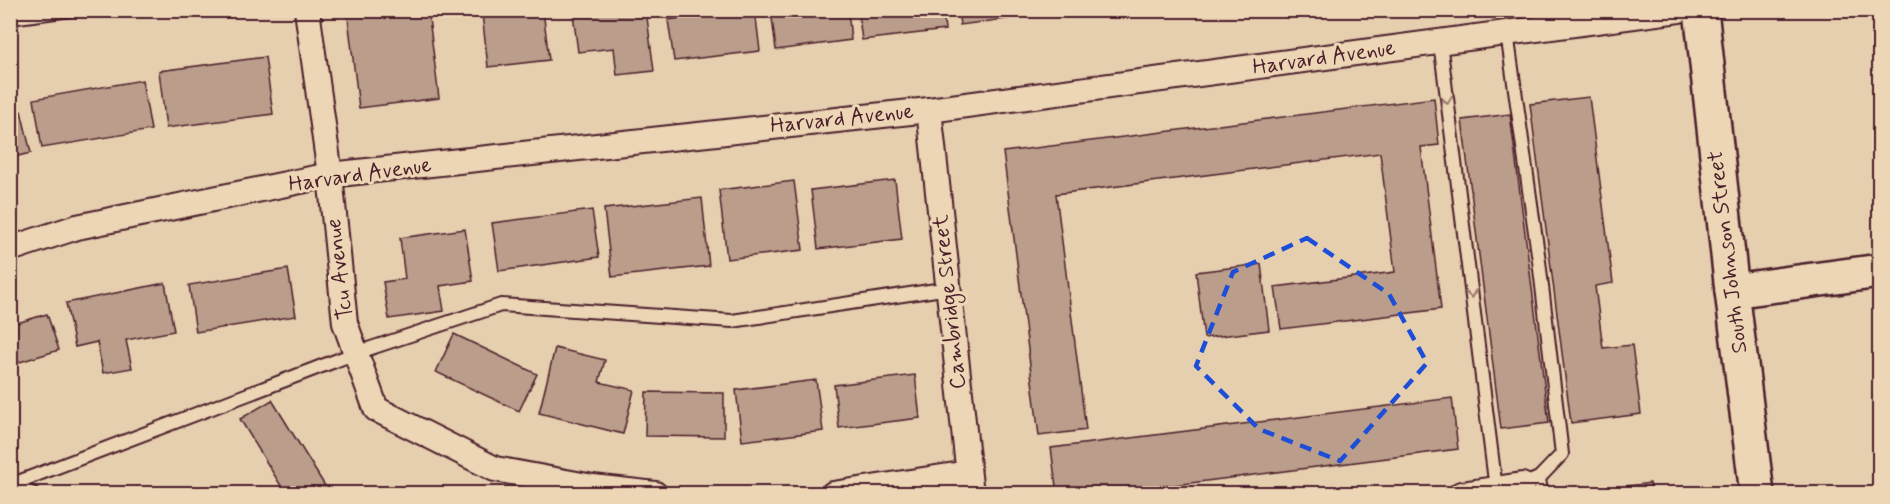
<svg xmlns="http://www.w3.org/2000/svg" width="1890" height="504" viewBox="0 0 1890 504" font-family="Mynerve,sans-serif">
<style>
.building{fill:#ba9d8a;stroke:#4a1f2b;stroke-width:1.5}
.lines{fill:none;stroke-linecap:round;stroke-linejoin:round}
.lane-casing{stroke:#4a1f2b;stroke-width:16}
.street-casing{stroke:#4a1f2b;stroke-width:28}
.secondary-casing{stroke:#4a1f2b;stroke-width:38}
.lane{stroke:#edd6b5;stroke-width:12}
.street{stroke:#edd6b5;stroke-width:24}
.secondary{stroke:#edd6b5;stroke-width:33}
.oneway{stroke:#9c7a70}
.marked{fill:none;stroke:#1d4ed8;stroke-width:4.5;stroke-dasharray:12 8;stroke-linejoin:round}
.labels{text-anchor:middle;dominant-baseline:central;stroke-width:6;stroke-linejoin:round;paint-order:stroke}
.street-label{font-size:22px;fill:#4a1f2b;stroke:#edd6b5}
</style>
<rect width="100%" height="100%" fill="#e6cfaf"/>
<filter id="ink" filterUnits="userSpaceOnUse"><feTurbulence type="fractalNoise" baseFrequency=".0167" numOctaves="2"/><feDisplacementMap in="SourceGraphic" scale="12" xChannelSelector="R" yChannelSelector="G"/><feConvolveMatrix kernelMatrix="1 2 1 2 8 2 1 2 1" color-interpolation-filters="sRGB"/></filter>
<g filter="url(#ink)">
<g class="building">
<path d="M 347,10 L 428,10 L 439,98 L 359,108 Z"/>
<path d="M 514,10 L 543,10 L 549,60 L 488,67 L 482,14 Z"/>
<path d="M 600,10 L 646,10 L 654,71 L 617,75 L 614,48 L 578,52 L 573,14 Z"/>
<path d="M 744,10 L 755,10 L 760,51 L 674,61 L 668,20 Z"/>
<path d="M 771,10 L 848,10 L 851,40 L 776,50 Z"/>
<path d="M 858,10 L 943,10 L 945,30 L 862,40 Z"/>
<path d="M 958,10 L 1028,10 L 1029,16 L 960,25 Z"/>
<path d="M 265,57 L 273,114 L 166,128 L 159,71 Z"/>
<path d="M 142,80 L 151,130 L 42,148 L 34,99 Z"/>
<path d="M 1589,97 L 1613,283 L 1595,286 L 1603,348 L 1632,345 L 1641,414 L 1571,423 L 1530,104 Z"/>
<path d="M 1434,98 L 1439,145 L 1421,147 L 1441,309 L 1281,329 L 1275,287 L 1395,272 L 1380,153 L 1056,194 L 1086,430 L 1039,436 L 1003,152 Z"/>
<path d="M 21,111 L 31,153 L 10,158 L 10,113 Z"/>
<path d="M 1510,114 L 1549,423 L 1501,429 L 1462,120 Z"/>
<path d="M 895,180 L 902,239 L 818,249 L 811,190 Z"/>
<path d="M 794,181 L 803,250 L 727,259 L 719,190 Z"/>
<path d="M 702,198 L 709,266 L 612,277 L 604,209 Z"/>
<path d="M 592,210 L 599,257 L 499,271 L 492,223 Z"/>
<path d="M 465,229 L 473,281 L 440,286 L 444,311 L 389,319 L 383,282 L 405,279 L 400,238 Z"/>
<path d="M 1261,264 L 1269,330 L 1204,338 L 1196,272 Z"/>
<path d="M 288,269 L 296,316 L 196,332 L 189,285 Z"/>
<path d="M 165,283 L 174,331 L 126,340 L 132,368 L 103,373 L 97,342 L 75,347 L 66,303 Z"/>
<path d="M 47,314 L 59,350 L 10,365 L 10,325 Z"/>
<path d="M 454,334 L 537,374 L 519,411 L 436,372 Z"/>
<path d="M 555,348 L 605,360 L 599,382 L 634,390 L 623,434 L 539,413 Z"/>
<path d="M 915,375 L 920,418 L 839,428 L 834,385 Z"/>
<path d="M 816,380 L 823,431 L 742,441 L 736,390 Z"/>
<path d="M 646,392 L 724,393 L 724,437 L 645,436 Z"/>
<path d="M 1452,398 L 1458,449 L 1104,494 L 1057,494 L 1051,448 Z"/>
<path d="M 272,400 L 330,494 L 286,494 L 240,419 Z"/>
<path d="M 1650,483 L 1652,494 L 1566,494 Z"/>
</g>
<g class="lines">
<g class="lane-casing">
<g id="lane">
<path d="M 10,18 L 71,10"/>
<path d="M 1507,33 L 1539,261 L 1562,454 L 1539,478 L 1522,485"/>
<path d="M 1440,42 L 1496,489"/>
<path d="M 1539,478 L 1541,494"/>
<path d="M 10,485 L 356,353 L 501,305 L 732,321 L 949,288"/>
<path d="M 12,485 L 34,494"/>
</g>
</g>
<g class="street-casing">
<g id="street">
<path d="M 307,10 L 330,175 L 345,323 L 376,409 L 495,469 L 593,487 L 655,494"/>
<path d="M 929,110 L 971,494"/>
<path d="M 10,249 L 77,227 L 330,175 L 929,110 L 1679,10"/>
<path d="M 833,494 L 968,473"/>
<path d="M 1461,494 L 1522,485"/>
</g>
</g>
<g class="secondary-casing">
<g id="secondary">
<path d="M 1701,10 L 1732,291 L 1757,494"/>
<path d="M 1732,291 L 1880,271"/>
</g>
</g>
<use href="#lane" class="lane"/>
<use href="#street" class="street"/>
<use href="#secondary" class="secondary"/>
</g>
<defs><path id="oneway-chevron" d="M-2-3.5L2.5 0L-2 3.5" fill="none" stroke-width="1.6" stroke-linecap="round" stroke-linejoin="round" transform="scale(1.5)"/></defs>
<g class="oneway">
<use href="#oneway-chevron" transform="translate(1447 100) rotate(83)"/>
<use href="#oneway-chevron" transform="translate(1471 294) rotate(83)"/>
</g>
</g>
<path class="marked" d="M 1307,238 L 1389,294 L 1427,363 L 1340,461 L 1259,429 L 1196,366 L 1233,272 Z"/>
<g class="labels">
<g class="street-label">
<text transform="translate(1324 58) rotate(-8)">Harvard Avenue</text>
<text transform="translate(842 119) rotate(-6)">Harvard Avenue</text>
<text transform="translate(360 175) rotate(-8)">Harvard Avenue</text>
<text transform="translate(1728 252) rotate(-97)">South Johnson Street</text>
<text transform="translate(340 269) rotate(-97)">Tcu Avenue</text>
<text transform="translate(950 302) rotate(-96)">Cambridge Street</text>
</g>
</g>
<rect width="1890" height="504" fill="none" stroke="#edd6b5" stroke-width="36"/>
<rect x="18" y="18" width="1854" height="468" fill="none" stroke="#4a1f2b" stroke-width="2" filter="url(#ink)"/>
</svg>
